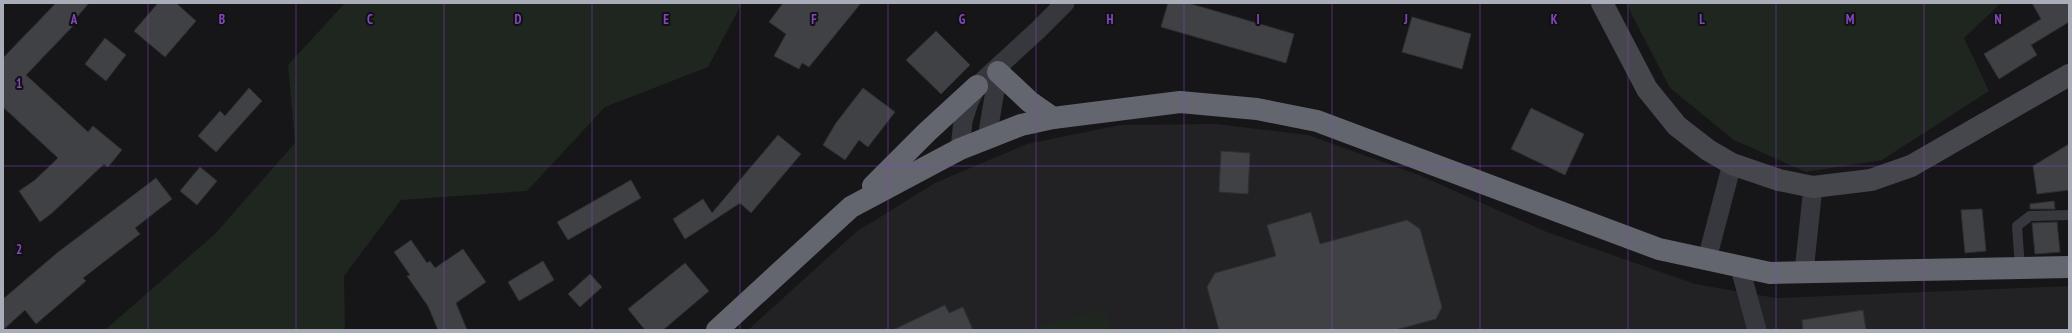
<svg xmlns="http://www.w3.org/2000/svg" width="2072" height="333" viewBox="0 0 2072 333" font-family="'PT Sans Narrow',sans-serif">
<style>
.built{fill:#222225}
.green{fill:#1e261f}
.building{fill:#404145;stroke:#303034}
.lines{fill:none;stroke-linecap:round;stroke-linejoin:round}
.lane{stroke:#37383d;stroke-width:10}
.street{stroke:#37383d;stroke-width:19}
.secondary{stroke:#45474d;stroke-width:22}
.highway{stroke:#63666e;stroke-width:22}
.grid{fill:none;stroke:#8446be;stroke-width:1;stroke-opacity:0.55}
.grid-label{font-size:13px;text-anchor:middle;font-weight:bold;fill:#8446be;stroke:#111113;stroke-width:4;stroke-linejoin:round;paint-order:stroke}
</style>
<rect width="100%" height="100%" fill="#161618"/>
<path class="built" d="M 1217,124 L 1308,135 L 1419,175 L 1547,232 L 1695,284 L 1776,298 L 2069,286 L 2069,330 L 748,330 L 856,232 L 935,183 L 1027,144 L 1120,125 Z"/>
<g class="green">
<path d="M 345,3 L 742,3 L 708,67 L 605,107 L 527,191 L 401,200 L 344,276 L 345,330 L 105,330 L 215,234 L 295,143 L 288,65 Z"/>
<path d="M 1628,3 L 2001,3 L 1964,38 L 1989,91 L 1882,160 L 1806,172 L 1734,140 L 1670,88 L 1630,11 Z"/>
<path d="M 1106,309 L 1111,330 L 1039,330 L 1038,326 Z"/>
</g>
<g class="building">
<path d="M 56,3 L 89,3 L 71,24 L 73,26 L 26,75 L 88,132 L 93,126 L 122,150 L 108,167 L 104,164 L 52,213 L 40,222 L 19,191 L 35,180 L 58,158 L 3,107 L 3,58 Z"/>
<path d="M 158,3 L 176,3 L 196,21 L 165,57 L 134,31 Z"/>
<path d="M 783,3 L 861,3 L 809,67 L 802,63 L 799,69 L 774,56 L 786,34 L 769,22 Z"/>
<path d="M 1168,3 L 1188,3 L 1294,34 L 1286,63 L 1161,27 Z"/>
<path d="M 2032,3 L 2069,3 L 2069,22 L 2031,45 L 2037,55 L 1999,79 L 1984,54 L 2041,19 Z"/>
<path d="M 1412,17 L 1471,34 L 1462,69 L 1402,52 Z"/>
<path d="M 936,31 L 970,65 L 941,94 L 906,60 Z"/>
<path d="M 105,38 L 126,55 L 106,81 L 85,64 Z"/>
<path d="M 249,88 L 262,101 L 216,152 L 198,136 L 220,111 L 225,116 Z"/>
<path d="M 863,88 L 895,112 L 868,147 L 859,140 L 845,160 L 823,145 L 836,123 Z"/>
<path d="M 1531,108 L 1584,134 L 1565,175 L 1511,149 Z"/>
<path d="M 778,135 L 801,154 L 751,213 L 740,203 L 685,239 L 673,219 L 703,199 L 712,213 Z"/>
<path d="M 2069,144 L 2069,190 L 2037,194 L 2033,166 Z"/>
<path d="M 1221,151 L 1250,153 L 1248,194 L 1219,192 Z"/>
<path d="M 200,167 L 217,181 L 197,205 L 180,191 Z"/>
<path d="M 156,178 L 172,199 L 135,228 L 140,234 L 83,278 L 86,281 L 36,324 L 25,310 L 3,330 L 3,299 L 57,253 Z"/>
<path d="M 631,180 L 641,198 L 568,240 L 557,222 Z"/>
<path d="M 2054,201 L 2055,209 L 2030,209 L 2030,204 Z"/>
<path d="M 1982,209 L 1986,251 L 1965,253 L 1961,210 Z"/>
<path d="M 1311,212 L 1320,244 L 1407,220 L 1420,229 L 1442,307 L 1436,319 L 1395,330 L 1219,330 L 1207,287 L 1215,273 L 1276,256 L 1267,225 Z"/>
<path d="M 2057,222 L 2060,252 L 2035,254 L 2032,223 Z"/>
<path d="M 411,240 L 427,263 L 430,261 L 435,268 L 463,249 L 486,282 L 456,303 L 467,330 L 438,330 L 428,306 L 407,276 L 410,275 L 394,252 Z"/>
<path d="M 543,261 L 554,280 L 519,301 L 508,282 Z"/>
<path d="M 685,263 L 709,291 L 663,330 L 645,330 L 628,309 Z"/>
<path d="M 590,274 L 602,287 L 580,307 L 568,294 Z"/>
<path d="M 945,305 L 949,313 L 963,307 L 973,330 L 893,330 Z"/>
<path d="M 1863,310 L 1866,330 L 1803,330 L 1802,320 Z"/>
</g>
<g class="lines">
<path class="lane" d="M 2020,268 L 2017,226 L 2030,216 L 2069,215"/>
<g class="street">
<path d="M 987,138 L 999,67"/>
<path d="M 960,149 L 963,121 L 969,102 L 977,86 L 1038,30 L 1065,3"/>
<path d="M 1707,259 L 1732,164"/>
<path d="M 1740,268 L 1757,330"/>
<path d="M 1804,272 L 1813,187"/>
</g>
<path class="secondary" d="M 1602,3 L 1647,89 L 1677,126 L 1708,150 L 1732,164 L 1779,180 L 1813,187 L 1871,180 L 1911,166 L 2069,75"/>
<g class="highway">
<path d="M 998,72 L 1030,102 L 1053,118"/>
<path d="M 873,186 L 927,132 L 977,86"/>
<path d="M 717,330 L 851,207 L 960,149 L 1021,125 L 1053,118 L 1180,102 L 1257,109 L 1317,121 L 1659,249 L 1770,273 L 2069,267"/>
</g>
</g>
<path class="grid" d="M 148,3 L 148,330M 296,3 L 296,330M 444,3 L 444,330M 592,3 L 592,330M 740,3 L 740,330M 888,3 L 888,330M 1036,3 L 1036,330M 1184,3 L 1184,330M 1332,3 L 1332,330M 1480,3 L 1480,330M 1628,3 L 1628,330M 1776,3 L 1776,330M 1924,3 L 1924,330M 3,166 L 2069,166"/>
<g class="grid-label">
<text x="74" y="24">A</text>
<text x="222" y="24">B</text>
<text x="370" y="24">C</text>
<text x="518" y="24">D</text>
<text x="666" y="24">E</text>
<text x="814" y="24">F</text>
<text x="962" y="24">G</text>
<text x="1110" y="24">H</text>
<text x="1258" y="24">I</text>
<text x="1406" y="24">J</text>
<text x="1554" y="24">K</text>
<text x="1702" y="24">L</text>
<text x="1850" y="24">M</text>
<text x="1998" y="24">N</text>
<text x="19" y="88">1</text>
<text x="19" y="254">2</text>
</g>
<rect width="2072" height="333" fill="none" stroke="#a8adb8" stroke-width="8"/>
</svg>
